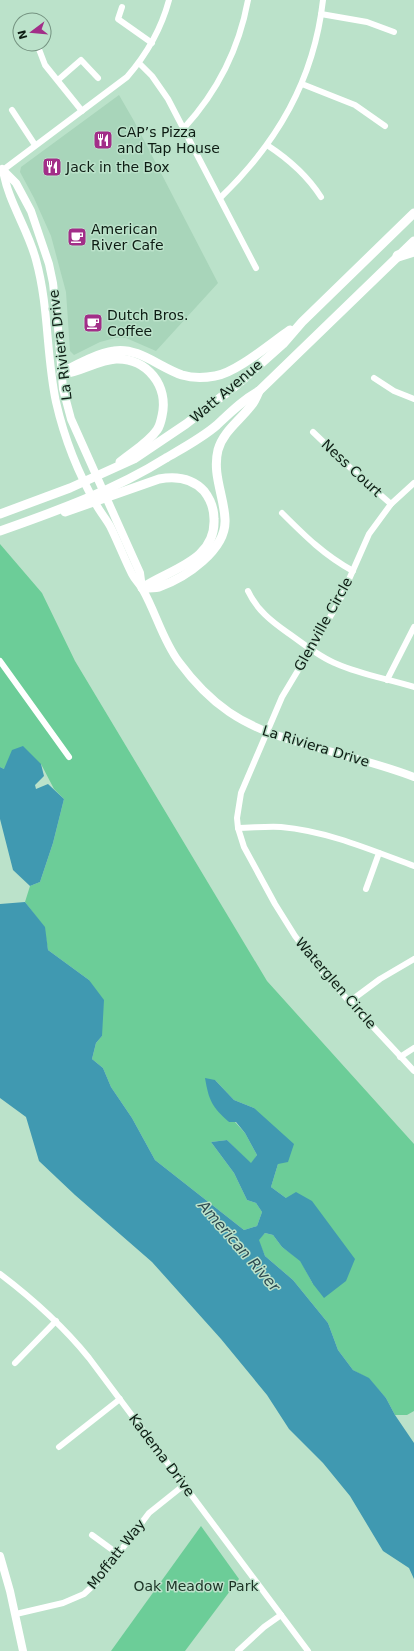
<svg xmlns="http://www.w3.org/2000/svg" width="414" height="1651" viewBox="0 0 414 1651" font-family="'DejaVu Sans',sans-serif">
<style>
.built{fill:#a8d5ba}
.green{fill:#6ccd98}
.water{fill:#4099b1}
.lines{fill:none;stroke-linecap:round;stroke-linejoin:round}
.street{stroke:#fff;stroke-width:6}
.secondary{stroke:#fff;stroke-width:8}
.primary{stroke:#fff;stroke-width:9}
.highway{stroke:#fff;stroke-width:11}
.labels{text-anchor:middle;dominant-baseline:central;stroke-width:3;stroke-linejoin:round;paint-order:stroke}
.poi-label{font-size:14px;fill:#0d1c13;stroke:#bbe2ca;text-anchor:start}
.street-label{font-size:14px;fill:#0d1c13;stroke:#bbe2ca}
.park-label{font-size:14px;fill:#1c3225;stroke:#bbe2ca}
.water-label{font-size:15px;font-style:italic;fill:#2d4951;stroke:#bbe2ca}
</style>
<rect width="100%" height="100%" fill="#bbe2ca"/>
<path class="built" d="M 119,95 L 134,121 L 218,283 L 156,351 L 126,338 L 115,338 L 100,342 L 74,355 L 70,351 L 66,292 L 51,236 L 34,198 L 20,172 L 21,167 Z"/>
<g class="green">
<path d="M 0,544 L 42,593 L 75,661 L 267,981 L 414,1144 L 414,1411 L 407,1415 L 395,1415 L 386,1398 L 369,1379 L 353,1370 L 338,1350 L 328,1323 L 293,1280 L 265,1256 L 258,1240 L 265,1233 L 273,1235 L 282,1247 L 300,1260 L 313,1284 L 286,1198 L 271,1187 L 278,1164 L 254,1108 L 234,1100 L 215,1080 L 229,1122 L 235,1122 L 245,1133 L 257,1155 L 251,1164 L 227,1140 L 211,1142 L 234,1173 L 247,1200 L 256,1203 L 262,1212 L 257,1226 L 244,1230 L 155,1160 L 132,1118 L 111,1087 L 103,1068 L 92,1059 L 96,1043 L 102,1036 L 89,980 L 48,950 L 44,927 L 25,902 L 30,886 L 40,882 L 53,843 L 64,799 L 54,789 L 41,764 L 4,769 L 0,767 Z"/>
<path d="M 201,1526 L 239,1579 L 185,1651 L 111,1651 Z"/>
</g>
<g class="water">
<path d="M 23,746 L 41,764 L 44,776 L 35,785 L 36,789 L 48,784 L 64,799 L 53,843 L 40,882 L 30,886 L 13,870 L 0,819 L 0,767 L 4,769 L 12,750 Z"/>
<path d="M 25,902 L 45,927 L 48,950 L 89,980 L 104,1000 L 102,1036 L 96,1043 L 92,1059 L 103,1068 L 111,1087 L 132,1118 L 155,1160 L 244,1230 L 257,1226 L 262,1212 L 256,1203 L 247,1200 L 234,1173 L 211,1142 L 227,1140 L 251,1163 L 257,1155 L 245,1133 L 236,1122 L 229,1122 C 212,1107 209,1101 205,1078 L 215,1080 L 234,1100 L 254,1108 L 294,1144 L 288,1162 L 278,1164 L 271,1187 L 286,1198 L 296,1192 L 312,1201 L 355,1259 L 346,1281 L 324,1298 L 313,1284 L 300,1261 L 282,1247 L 273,1235 L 265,1233 L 259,1240 L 265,1256 L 293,1280 L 328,1323 L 338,1350 L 353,1370 L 369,1378 L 386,1398 L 395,1415 L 414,1443 L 414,1579 L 409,1568 L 383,1551 L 350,1496 L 323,1463 L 289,1429 L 267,1395 L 221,1339 L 152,1262 L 75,1195 L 39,1161 L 26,1117 L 0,1098 L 0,904 Z"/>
</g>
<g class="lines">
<g class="street">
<path d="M 122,7 L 118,19 L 152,43"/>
<path d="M 321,14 L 367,22 L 394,32"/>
<path d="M 37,44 L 45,65 L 82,111"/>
<path d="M 139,63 L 152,76 L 168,99 L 256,268"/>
<path d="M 58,80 L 81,60 L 98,78"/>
<path d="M 302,84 L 355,105 L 385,126"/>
<path d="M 12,110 L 35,145"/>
<path d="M 184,128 C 218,91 239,49 248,0"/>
<path d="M 267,145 C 290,160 307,175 321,197"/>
<path d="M 3,170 L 127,77 C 147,54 161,30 169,0"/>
<path d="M 220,198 C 277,143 314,80 323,0"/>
<path d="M 374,378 L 394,391 L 414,399"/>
<path d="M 313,432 L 361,478 L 391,504"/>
<path d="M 414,483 L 391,504 L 369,534 L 339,602 L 282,697 L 241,793 L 237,818 L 238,828 L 244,847 L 275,904 L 295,936 L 323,973 L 414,1071"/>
<path d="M 282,513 C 305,536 324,555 353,571"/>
<path d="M 248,591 C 257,610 271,621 288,633 C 304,644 319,657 337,664 C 362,675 389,679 414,687"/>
<path d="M 0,661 L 69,757"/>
<path d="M 387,680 L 414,627"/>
<path d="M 238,828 C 252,828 267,826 281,827 C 327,831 371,850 414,866"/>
<path d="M 366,889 L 379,853"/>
<path d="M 349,1002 L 380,979 L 414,959"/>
<path d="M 400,1057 L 414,1048"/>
<path d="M 0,1274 C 33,1299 63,1326 89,1358 L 308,1651"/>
<path d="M 15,1363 L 56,1321"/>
<path d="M 59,1447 L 120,1399"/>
<path d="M 92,1535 L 118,1554"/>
<path d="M 16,1614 L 63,1603 L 84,1594 L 97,1582 L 149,1513 L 184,1485"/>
<path d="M 238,1651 L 264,1627 L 281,1615"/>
</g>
<g class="secondary">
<path d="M 2,169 L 16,183 L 31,211 L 49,264 L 53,283 L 58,328 L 63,389 L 71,419 L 140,573 L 142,588"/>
<path d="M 3,170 C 8,202 28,229 36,260 C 49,307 46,355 56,402 C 64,437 79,475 97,506 C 101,513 106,519 110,526 C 118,542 124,558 132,574 C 135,580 140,584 143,590 C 156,613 163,641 179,662 C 193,681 210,699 229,712 C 257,731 287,739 318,748 C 350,757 383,765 414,777"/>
<path d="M 0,1556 L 10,1591 L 23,1651"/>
</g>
<g class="primary">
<path d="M 61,374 C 70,367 80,363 91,358 C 98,355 106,352 114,351 C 138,347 159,367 182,375 C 192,378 204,378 215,376 C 236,373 271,343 290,330"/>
<path d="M 63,374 C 81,372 98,360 116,359 C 147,358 169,386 162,416 C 161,421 160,426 157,430 C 148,443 132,452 120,462"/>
<path d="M 65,512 L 159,479 C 175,476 192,478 204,491 C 211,500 214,509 214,519 C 216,561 170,569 142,588"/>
<path d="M 0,514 L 70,488 L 134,459 L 186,424 L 238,384 L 283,344 L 302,322 L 414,213"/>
<path d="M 0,531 C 57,511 115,490 166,458 C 183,448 202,438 217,425 C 231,412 243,400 259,391 L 414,241"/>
<path d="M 144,588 C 149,588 154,588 159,587 C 185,578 227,550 225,519 C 224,496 212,474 218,450 C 223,432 239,421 250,407 C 254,403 257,396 259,391"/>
</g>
<path class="highway" d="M 398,256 L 414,251"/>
</g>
<defs>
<g id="restaurant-square" transform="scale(1)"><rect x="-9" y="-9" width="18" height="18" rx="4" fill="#a22e88" stroke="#bbe2ca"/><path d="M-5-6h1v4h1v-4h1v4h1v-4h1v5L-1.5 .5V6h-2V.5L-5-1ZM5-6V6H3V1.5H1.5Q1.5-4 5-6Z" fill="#fff"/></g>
<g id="cafe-square" transform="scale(1)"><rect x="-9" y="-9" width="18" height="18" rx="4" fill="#a22e88" stroke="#bbe2ca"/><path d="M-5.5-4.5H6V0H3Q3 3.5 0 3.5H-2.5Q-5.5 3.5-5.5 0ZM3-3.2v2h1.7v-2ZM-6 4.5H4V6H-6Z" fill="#fff"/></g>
</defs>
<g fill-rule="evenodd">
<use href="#restaurant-square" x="103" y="140"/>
<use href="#restaurant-square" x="52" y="167"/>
<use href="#cafe-square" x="77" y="237"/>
<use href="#cafe-square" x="93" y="323"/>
</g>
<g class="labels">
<g class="poi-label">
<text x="117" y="132">CAP’s Pizza<tspan x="117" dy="16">and Tap House</tspan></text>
<text x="66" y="167">Jack in the Box</text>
<text x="91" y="229">American<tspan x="91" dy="16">River Cafe</tspan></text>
<text x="107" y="315">Dutch Bros.<tspan x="107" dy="16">Coffee</tspan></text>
</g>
<g class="street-label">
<text transform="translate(60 345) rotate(-97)">La Riviera Drive</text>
<text transform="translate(226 391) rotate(-40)">Watt Avenue</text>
<text transform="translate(352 468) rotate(43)">Ness Court</text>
<text transform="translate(323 624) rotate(-61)">Glenville Circle</text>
<text transform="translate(316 746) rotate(17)">La Riviera Drive</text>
<text transform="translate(336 983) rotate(49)">Waterglen Circle</text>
<text transform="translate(162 1455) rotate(53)">Kadema Drive</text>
<text transform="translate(116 1554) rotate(-52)">Moffatt Way</text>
</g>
<g class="park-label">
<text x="196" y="1586">Oak Meadow Park</text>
</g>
<g class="water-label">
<text transform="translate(239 1246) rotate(49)">American River</text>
</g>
</g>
<g transform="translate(32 32) rotate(254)"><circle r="19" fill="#bbe2ca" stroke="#759381"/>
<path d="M0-3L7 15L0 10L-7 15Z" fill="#a22e88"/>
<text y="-6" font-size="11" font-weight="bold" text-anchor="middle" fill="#0d1c13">N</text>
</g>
</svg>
